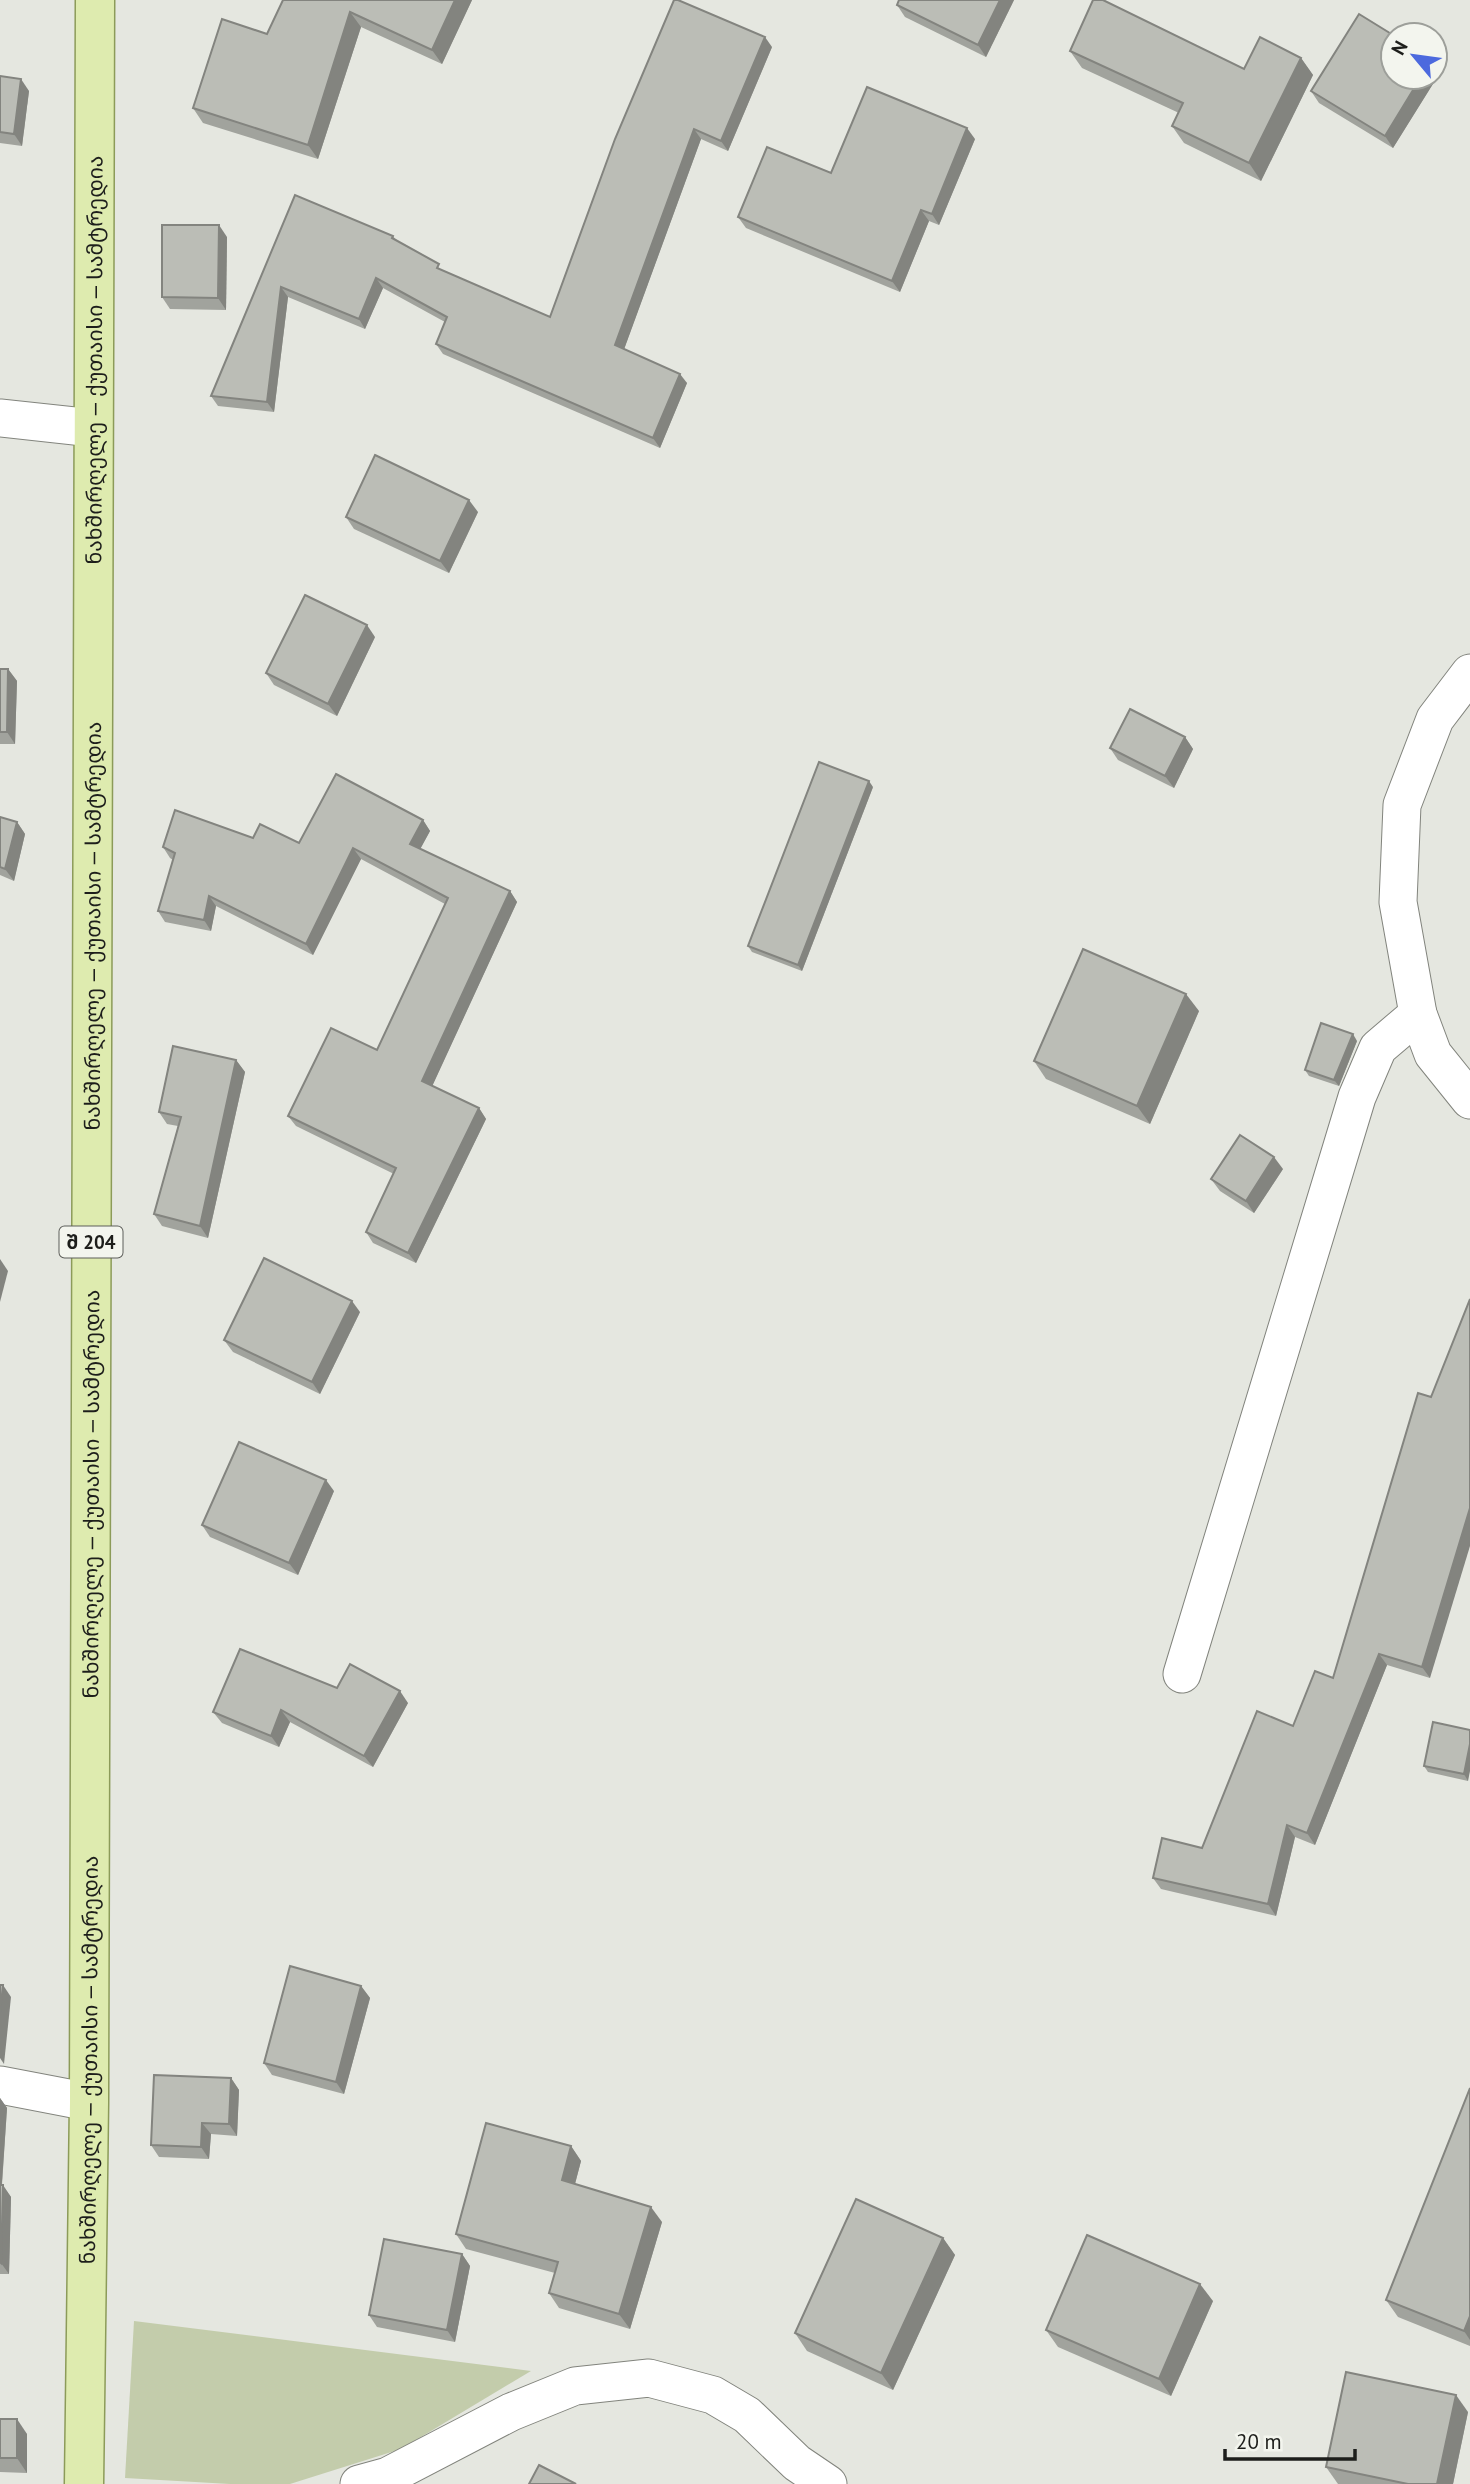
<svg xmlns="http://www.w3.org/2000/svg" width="1470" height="2484" viewBox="0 0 1470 2484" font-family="'PT Sans','Noto Sans Georgian',sans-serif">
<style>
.green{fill:#c3ccab}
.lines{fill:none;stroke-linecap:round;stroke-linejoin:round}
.street-casing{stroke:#82847d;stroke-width:39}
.primary-casing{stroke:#8c9b59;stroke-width:41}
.street{stroke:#fff;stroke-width:37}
.primary{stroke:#deebaf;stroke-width:38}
.wall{fill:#a1a39d}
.shaded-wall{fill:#83847f}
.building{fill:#bbbdb6;stroke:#83847f;stroke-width:2}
.labels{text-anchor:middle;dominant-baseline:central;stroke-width:6;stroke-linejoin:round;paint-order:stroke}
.shield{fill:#f3f5ee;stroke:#5d5e5a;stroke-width:2}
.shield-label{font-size:19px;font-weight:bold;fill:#1d1e1b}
.street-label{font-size:21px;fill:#1d1e1b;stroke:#f3f5ee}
</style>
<rect width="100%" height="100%" fill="#e5e7e0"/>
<path class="green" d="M 134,2321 L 531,2371 L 401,2449 L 290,2484 L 230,2484 L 125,2478 Z"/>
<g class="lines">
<g class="street-casing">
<g id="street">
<path d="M 0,418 L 93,428"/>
<path d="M 1470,673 L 1435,719 L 1402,805 L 1398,902 L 1418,1014 L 1433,1054 L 1470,1100"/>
<path d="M 1182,1674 L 1357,1097 L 1378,1048 L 1418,1014"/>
<path d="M 0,2085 L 89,2102"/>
<path d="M 359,2484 L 388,2476 L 511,2412 L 575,2386 L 649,2378 L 713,2395 L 747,2415 L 797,2463 L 828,2484"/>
</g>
</g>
<g class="primary-casing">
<g id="primary">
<path id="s1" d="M 84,2484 L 89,2102 L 95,0"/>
</g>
</g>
<use href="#street" class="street"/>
<use href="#primary" class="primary"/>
</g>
<g class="wall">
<path d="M 283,0 L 472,0 L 442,64 L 361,27 L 318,159 L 203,123 L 193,108 L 267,34 Z"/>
<path d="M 1014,0 L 986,57 L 905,17 L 897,5 Z"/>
<path d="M 772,47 L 728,151 L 701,139 L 624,349 L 687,383 L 660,448 L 443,354 L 436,344 L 445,322 L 383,288 L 365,329 L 288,297 L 274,412 L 218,406 L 211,396 L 295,195 L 393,236 L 396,240 L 445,272 L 550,317 L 615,139 Z"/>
<path d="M 1070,51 L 1244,69 L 1301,58 L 1313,75 L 1261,181 L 1184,143 L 1172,126 L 1179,113 L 1082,68 Z"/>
<path d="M 1435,63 L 1441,71 L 1393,148 L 1319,103 L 1311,91 L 1435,77 Z"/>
<path d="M 0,76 L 29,91 L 22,146 L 0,143 Z"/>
<path d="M 975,139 L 939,225 L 929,221 L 900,292 L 746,228 L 738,217 L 831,173 Z"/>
<path d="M 227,237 L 226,310 L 170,309 L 162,297 Z"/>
<path d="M 478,512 L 449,573 L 354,529 L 346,517 Z"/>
<path d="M 375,637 L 337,716 L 274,685 L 266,673 Z"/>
<path d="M 0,669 L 8,669 L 17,681 L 15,744 L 0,744 Z"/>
<path d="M 1185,737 L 1193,749 L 1174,788 L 1118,760 L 1110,748 Z"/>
<path d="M 873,787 L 802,971 L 752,952 L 748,946 Z"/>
<path d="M 0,817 L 17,822 L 25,834 L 14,881 L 0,875 Z"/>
<path d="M 423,820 L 430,831 L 420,849 L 510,891 L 517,902 L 432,1086 L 479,1108 L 486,1119 L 416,1263 L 373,1243 L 366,1232 L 394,1174 L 296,1126 L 288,1116 L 377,1050 L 445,904 L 361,859 L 313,955 L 216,906 L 211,931 L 165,922 L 158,911 L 173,860 L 170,858 L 163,847 L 253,838 L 299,843 Z"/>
<path d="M 1199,1011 L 1150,1124 L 1046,1079 L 1034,1061 Z"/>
<path d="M 1357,1041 L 1339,1086 L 1309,1076 L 1305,1070 Z"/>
<path d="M 236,1060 L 245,1072 L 208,1238 L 162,1226 L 154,1214 L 178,1126 L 167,1124 L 159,1112 Z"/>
<path d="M 1283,1169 L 1254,1213 L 1220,1191 L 1211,1179 Z"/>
<path d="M 360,1312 L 320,1394 L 233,1352 L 224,1340 Z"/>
<path d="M 1418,1393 L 1430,1678 L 1387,1665 L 1315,1845 L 1295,1837 L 1276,1916 L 1161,1889 L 1153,1878 L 1202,1848 L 1293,1726 L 1333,1678 Z"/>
<path d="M 334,1491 L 298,1575 L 210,1537 L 202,1525 Z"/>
<path d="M 337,1688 L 408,1703 L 373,1767 L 290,1722 L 279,1747 L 222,1723 L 213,1712 Z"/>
<path d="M 1470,1730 L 1468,1781 L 1428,1772 L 1424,1766 Z"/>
<path d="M 361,1986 L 370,1998 L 344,2094 L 272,2075 L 264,2063 Z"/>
<path d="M 231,2078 L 239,2090 L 237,2136 L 211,2134 L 209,2159 L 159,2157 L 151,2145 Z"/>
<path d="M 1470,2088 L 1470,2346 L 1398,2317 L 1386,2300 Z"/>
<path d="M 0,2098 L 7,2108 L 2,2185 L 11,2197 L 9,2274 L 0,2274 Z"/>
<path d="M 571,2146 L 581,2161 L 575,2184 L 662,2222 L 630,2329 L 559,2308 L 549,2293 L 555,2273 L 466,2249 L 456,2234 Z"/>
<path d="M 943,2238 L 955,2255 L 893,2390 L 807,2351 L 795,2333 Z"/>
<path d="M 462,2254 L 470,2266 L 455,2342 L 377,2327 L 369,2315 Z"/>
<path d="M 1213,2301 L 1171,2396 L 1058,2347 L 1046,2330 Z"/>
<path d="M 1468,2412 L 1453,2484 L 1338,2484 L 1326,2467 Z"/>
<path d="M 0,2419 L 27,2434 L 27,2473 L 0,2472 Z"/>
</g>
<g class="shaded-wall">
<path d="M 455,0 L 472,0 L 442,64 L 432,50 Z"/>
<path d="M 1000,0 L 1014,0 L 986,57 L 978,45 Z"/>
<path d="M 350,12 L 361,27 L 318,159 L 308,145 Z"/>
<path d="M 765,37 L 772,47 L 728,151 L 721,141 Z"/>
<path d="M 1301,58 L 1313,75 L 1261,181 L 1249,163 Z"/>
<path d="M 1435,63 L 1441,71 L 1393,148 L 1385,136 L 1421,77 L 1435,77 Z"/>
<path d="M 21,79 L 29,91 L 22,146 L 14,134 Z"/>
<path d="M 967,128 L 975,139 L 939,225 L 932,214 Z"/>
<path d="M 694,129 L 701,139 L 622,355 L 615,345 Z"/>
<path d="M 921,210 L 929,221 L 900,292 L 892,281 Z"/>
<path d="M 219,225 L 227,237 L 226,310 L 218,298 Z"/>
<path d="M 376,278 L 383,288 L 365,329 L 359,319 Z"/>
<path d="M 281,287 L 288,297 L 274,412 L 267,402 Z"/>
<path d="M 680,374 L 687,383 L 660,448 L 653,438 Z"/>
<path d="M 469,500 L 478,512 L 449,573 L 440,561 Z"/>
<path d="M 367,625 L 375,637 L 337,716 L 328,704 Z"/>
<path d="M 8,669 L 17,681 L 15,744 L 7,732 Z"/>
<path d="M 1185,737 L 1193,749 L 1174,788 L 1165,776 Z"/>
<path d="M 869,781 L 873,787 L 802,971 L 798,965 Z"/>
<path d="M 423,820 L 430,831 L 417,855 L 410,844 Z"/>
<path d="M 17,822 L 25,834 L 14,881 L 5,869 Z"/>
<path d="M 353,848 L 361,859 L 313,955 L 306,944 Z"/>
<path d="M 510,891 L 517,902 L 430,1091 L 422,1081 Z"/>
<path d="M 209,896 L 216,906 L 211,931 L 204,920 Z"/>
<path d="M 1186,994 L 1199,1011 L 1150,1124 L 1137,1106 Z"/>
<path d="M 1353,1034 L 1357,1041 L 1339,1086 L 1334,1080 Z"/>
<path d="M 236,1060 L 245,1072 L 208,1238 L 200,1226 Z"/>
<path d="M 479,1108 L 486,1119 L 416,1263 L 408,1253 Z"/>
<path d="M 1274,1157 L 1283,1169 L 1254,1213 L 1246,1201 Z"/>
<path d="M 0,1259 L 8,1271 L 0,1302 Z"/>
<path d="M 352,1301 L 360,1312 L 320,1394 L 312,1382 Z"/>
<path d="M 326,1480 L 334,1491 L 298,1575 L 289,1563 Z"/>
<path d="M 1470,1508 L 1470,1546 L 1430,1678 L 1422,1667 Z"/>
<path d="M 1379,1654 L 1387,1665 L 1315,1845 L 1307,1833 Z"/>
<path d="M 400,1691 L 408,1703 L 373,1767 L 364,1756 Z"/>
<path d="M 281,1710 L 290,1722 L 279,1747 L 271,1736 Z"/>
<path d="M 1470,1744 L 1470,1771 L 1468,1781 L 1464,1774 Z"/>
<path d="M 1287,1825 L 1295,1837 L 1276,1916 L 1268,1904 Z"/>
<path d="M 3,1985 L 11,1997 L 4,2064 L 0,2058 L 0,2012 Z"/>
<path d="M 361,1986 L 370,1998 L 344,2094 L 336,2082 Z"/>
<path d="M 231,2078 L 239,2090 L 237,2136 L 229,2124 Z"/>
<path d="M 0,2098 L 7,2108 L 1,2196 L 0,2195 Z"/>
<path d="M 202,2123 L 211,2134 L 209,2159 L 201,2147 Z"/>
<path d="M 571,2146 L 581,2161 L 572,2195 L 562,2180 Z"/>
<path d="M 3,2185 L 11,2197 L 9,2274 L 1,2263 Z"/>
<path d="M 651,2207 L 662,2222 L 630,2329 L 619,2314 Z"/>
<path d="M 943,2238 L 955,2255 L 893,2390 L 881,2373 Z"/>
<path d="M 462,2254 L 470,2266 L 455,2342 L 447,2330 Z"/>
<path d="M 1200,2284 L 1213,2301 L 1171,2396 L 1159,2379 Z"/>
<path d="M 1470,2316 L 1470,2340 L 1464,2331 Z"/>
<path d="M 1456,2395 L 1468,2412 L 1453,2484 L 1437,2484 Z"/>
<path d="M 17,2419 L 27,2434 L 27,2473 L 17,2458 Z"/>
</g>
<g class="building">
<path d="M 283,0 L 455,0 L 432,50 L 350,12 L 308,145 L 193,108 L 222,19 L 267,34 Z"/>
<path d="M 674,0 L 678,0 L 765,37 L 721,141 L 694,129 L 615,345 L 680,374 L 653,438 L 436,344 L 447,317 L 376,278 L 359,319 L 281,287 L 267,402 L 211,396 L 295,195 L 393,236 L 392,238 L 439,264 L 437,268 L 550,317 L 615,139 Z"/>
<path d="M 899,0 L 1000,0 L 978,45 L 897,5 Z"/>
<path d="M 1093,0 L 1103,0 L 1244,69 L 1260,37 L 1301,58 L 1249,163 L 1172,126 L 1183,103 L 1070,51 Z"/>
<path d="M 1359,14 L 1393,35 L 1393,77 L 1421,77 L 1385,136 L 1311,91 Z"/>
<path d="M 0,76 L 21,79 L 14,134 L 0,132 Z"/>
<path d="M 867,87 L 967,128 L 932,214 L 921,210 L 892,281 L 738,217 L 767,147 L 831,173 Z"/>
<path d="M 162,225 L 219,225 L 218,298 L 162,297 Z"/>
<path d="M 375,455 L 469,500 L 440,561 L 346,517 Z"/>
<path d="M 305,595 L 367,625 L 328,704 L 266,673 Z"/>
<path d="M 0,669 L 8,669 L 7,732 L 0,732 Z"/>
<path d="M 1130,709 L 1185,737 L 1165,776 L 1110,748 Z"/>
<path d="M 819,762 L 869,781 L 798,965 L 748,946 Z"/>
<path d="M 336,774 L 423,820 L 410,844 L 510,891 L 422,1081 L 479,1108 L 408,1253 L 366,1232 L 396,1168 L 288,1116 L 331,1028 L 377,1050 L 448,898 L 353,848 L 306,944 L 209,896 L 204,920 L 158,911 L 175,853 L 163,847 L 175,810 L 253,838 L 260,824 L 299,843 Z"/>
<path d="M 0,817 L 17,822 L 5,869 L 0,867 Z"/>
<path d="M 1083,949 L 1186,994 L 1137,1106 L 1034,1061 Z"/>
<path d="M 1321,1023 L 1353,1034 L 1334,1080 L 1305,1070 Z"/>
<path d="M 173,1046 L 236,1060 L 200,1226 L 154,1214 L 181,1117 L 159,1112 Z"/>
<path d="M 1240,1135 L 1274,1157 L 1246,1201 L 1211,1179 Z"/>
<path d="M 264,1258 L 352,1301 L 312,1382 L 224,1340 Z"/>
<path d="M 1470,1299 L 1470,1508 L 1422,1667 L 1379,1654 L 1307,1833 L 1287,1825 L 1268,1904 L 1153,1878 L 1162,1838 L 1202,1848 L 1257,1711 L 1293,1726 L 1315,1671 L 1333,1678 L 1418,1393 L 1431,1397 Z"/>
<path d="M 239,1442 L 326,1480 L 289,1563 L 202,1525 Z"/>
<path d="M 240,1649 L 337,1688 L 350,1664 L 400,1691 L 364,1756 L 281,1710 L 271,1736 L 213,1712 Z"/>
<path d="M 1433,1722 L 1470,1730 L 1470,1744 L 1464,1774 L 1424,1766 Z"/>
<path d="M 290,1966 L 361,1986 L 336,2082 L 264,2063 Z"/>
<path d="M 0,1985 L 3,1985 L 0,2012 Z"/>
<path d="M 154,2075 L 231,2078 L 229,2124 L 202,2123 L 201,2147 L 151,2145 Z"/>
<path d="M 1470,2088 L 1470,2316 L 1464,2331 L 1386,2300 Z"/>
<path d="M 486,2123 L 571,2146 L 562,2180 L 651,2207 L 619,2314 L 549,2293 L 558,2262 L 456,2234 Z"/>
<path d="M 0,2185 L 3,2185 L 1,2263 L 0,2262 Z"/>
<path d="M 856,2199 L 943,2238 L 881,2373 L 795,2333 Z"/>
<path d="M 1087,2235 L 1200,2284 L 1159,2379 L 1046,2330 Z"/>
<path d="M 384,2239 L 462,2254 L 447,2330 L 369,2315 Z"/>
<path d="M 1346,2372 L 1456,2395 L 1437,2484 L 1408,2484 L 1326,2467 Z"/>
<rect x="0" y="2419" width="17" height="39"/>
<path d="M 539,2465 L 576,2484 L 529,2484 Z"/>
</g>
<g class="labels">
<rect class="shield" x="59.5" y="1226.5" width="63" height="31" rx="5"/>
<g class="shield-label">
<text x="91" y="1242">შ 204</text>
</g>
<g class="street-label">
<text stroke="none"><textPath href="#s1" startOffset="2124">ნახშირღელე — ქუთაისი — სამტრედია</textPath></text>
<text stroke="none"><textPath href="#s1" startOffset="1558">ნახშირღელე — ქუთაისი — სამტრედია</textPath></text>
<text stroke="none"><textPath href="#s1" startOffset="990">ნახშირღელე — ქუთაისი — სამტრედია</textPath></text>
<text stroke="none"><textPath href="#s1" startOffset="424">ნახშირღელე — ქუთაისი — სამტრედია</textPath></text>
</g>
</g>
<g transform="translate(1414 56) rotate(299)"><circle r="33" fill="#f3f5ee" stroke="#9d9f9a" stroke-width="2"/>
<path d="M0-5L12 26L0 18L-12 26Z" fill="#4c69de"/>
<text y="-10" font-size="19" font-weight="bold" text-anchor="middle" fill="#1d1e1b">N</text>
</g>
<path d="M1225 2449v10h130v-10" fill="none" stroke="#1d1e1b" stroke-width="3.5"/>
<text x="1236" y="2449" font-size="21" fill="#1d1e1b" stroke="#f3f5ee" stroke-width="5" paint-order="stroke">20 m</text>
</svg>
